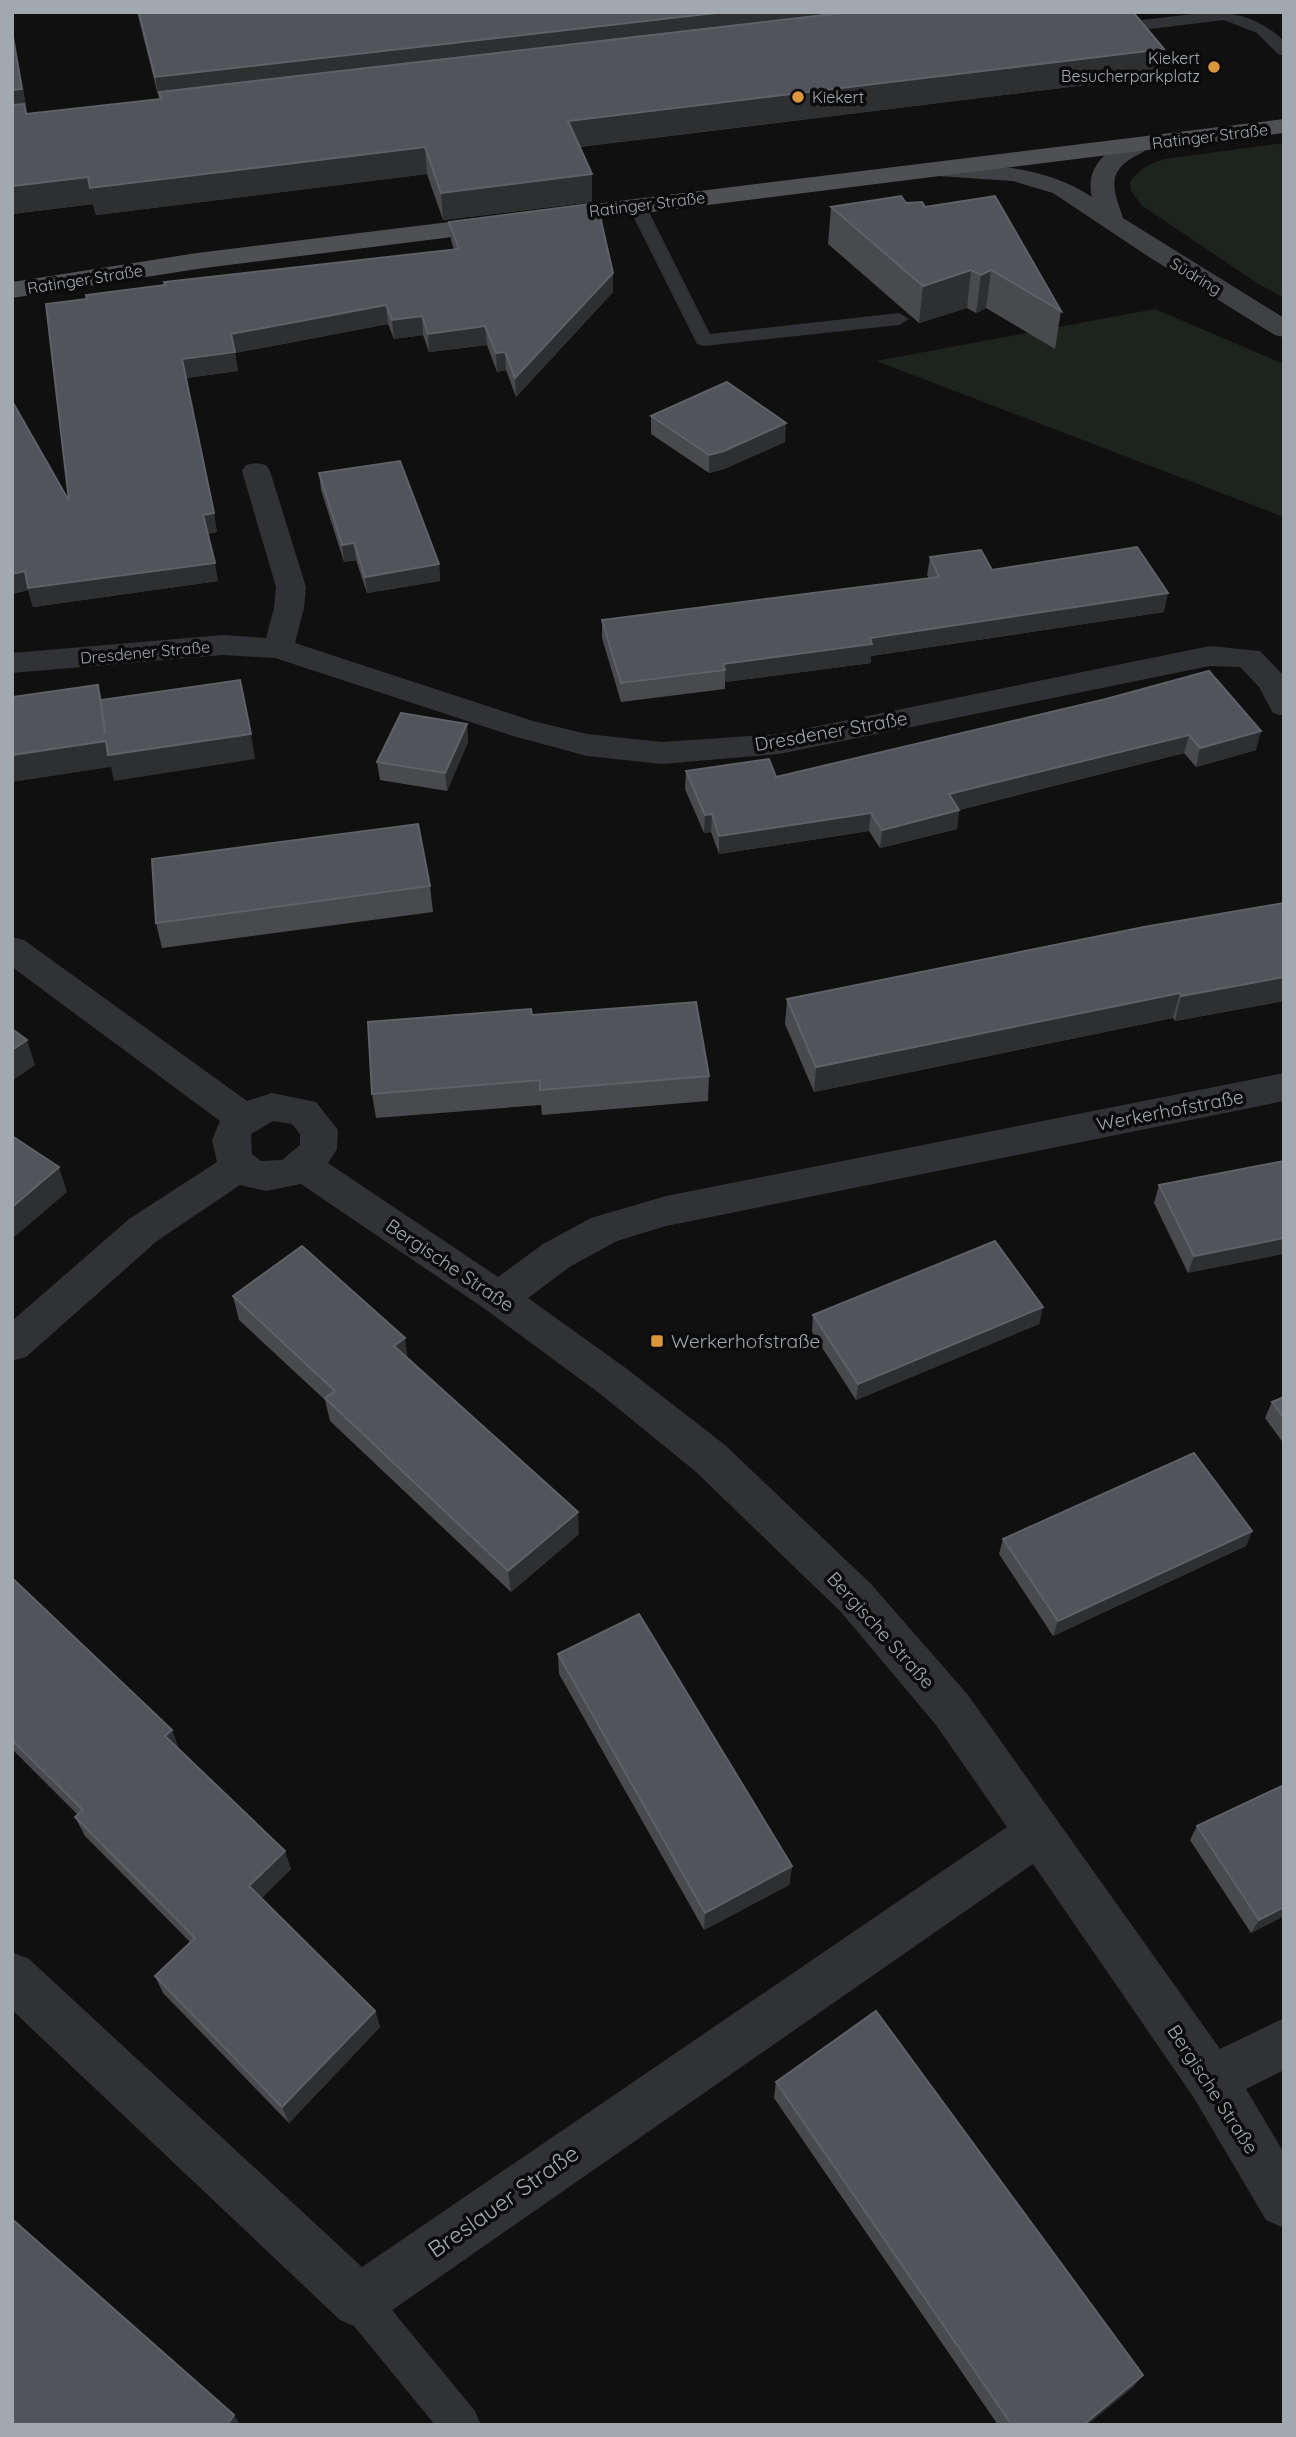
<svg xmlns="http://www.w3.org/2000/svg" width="1296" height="2437" viewBox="0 0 1296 2437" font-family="Quicksand,sans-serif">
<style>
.green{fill:#1d231d}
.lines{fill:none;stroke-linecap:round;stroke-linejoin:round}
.lane{fill:#313235;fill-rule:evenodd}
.street{fill:#313235;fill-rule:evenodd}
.secondary{fill:#3f4145;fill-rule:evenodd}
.primary{fill:#4e5054;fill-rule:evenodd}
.wall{fill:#484a4d}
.shaded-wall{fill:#2d2f31}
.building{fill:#515458;stroke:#5e6166;stroke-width:2}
.poi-dot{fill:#dc963d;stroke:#0b0b0c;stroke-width:2.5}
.labels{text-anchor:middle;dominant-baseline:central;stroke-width:7;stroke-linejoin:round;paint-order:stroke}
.far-poi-label{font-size:16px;fill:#a2a8b0;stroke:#0b0b0c;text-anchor:end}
.far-street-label{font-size:16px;fill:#a2a8b0;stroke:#0b0b0c}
.street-label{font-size:19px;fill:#a2a8b0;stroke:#0b0b0c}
.poi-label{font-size:19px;fill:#a2a8b0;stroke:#0b0b0c;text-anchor:start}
.near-street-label{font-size:23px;fill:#a2a8b0;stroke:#0b0b0c}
</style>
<rect width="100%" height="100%" fill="#101011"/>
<g class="green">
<path d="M 1284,143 L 1284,298 L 1257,283 L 1141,205 L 1131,191 L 1130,182 C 1139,169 1149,164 1164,159 Z"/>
<path d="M 1155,309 L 1284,364 L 1284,517 L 876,361 Z"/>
</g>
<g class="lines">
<g class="lane">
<path d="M 1209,12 C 1239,12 1262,20 1284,41 L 1284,56 L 1278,54 L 1257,33 L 1224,20 L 1117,33 L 1109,28 L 1117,23 Z"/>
<path d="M 637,201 L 646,206 L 710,334 L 899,313 L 909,319 L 899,325 L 704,346 L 697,344 L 628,206 Z"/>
<path d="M 359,2282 L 373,2287 L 475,2411 L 481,2425 L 435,2425 L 345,2315 L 340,2301 L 345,2287 Z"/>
</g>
<g class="street">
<path d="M 256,463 L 266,465 L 270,471 L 306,587 L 304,608 L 295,643 L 533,721 L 587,734 L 662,742 L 779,734 L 1210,646 L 1260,651 L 1284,676 L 1284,716 L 1273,713 L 1259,687 L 1240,667 L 1210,666 L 779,754 L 662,764 L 587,756 L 513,736 L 275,658 L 223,655 L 12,673 L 12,653 L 223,635 L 266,638 L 274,608 L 276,587 L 242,471 L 246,465 Z"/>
<path d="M 12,937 L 24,940 L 247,1101 L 272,1093 L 316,1102 L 338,1130 L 337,1149 L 328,1163 L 498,1277 L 543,1244 L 591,1218 L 666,1196 L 1284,1073 L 1284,1101 L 666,1226 L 617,1241 L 571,1266 L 528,1298 L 627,1369 L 725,1445 L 871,1584 L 968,1695 L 1220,2049 L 1284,2018 L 1284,2070 L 1246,2089 L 1284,2153 L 1284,2228 L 1266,2220 L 1194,2098 L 1033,1864 L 378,2320 L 359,2328 L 340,2320 L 12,2010 L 12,1952 L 29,1959 L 362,2267 L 1007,1827 L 936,1725 L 841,1612 L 695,1471 L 599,1393 L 485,1309 L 301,1184 L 266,1191 L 240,1185 L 157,1241 L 26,1357 L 12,1361 L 12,1321 L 129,1219 L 217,1162 L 212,1140 L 220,1121 L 12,967 ZM 273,1121 L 292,1124 L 300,1134 L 300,1145 L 282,1160 L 261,1161 L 252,1154 L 251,1134 Z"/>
</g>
<path class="secondary" d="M 1138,138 L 1146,140 L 1150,145 C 1145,152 1139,154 1132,158 C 1105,174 1115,193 1123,218 L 1284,318 L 1284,337 L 1275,335 L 1149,257 L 1053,193 L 1013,181 L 938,176 L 929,174 L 926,169 L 929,164 L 938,162 C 992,165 1045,166 1092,197 C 1084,166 1110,145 1138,138 Z"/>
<path class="primary" d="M 1284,119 L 1284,133 L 197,269 L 12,298 L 12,282 L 197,253 Z"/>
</g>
<g class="wall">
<path d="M 137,12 L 1133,12 L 1164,49 L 1160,76 L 579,147 L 592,174 L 592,202 L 443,220 L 427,174 L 96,215 L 93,204 L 12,214 L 12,25 L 27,114 L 159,99 Z"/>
<path d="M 906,203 L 925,207 L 1061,311 L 1055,349 L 986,308 L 976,313 L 967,308 L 919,323 L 828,244 L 831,207 Z"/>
<path d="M 449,222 L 613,273 L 613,292 L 516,397 L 506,370 L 497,372 L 487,345 L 429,352 L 423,335 L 394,339 L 388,324 L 235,353 L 238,371 L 186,378 L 217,532 L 207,534 L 218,581 L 33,607 L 28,590 L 12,594 L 12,401 L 69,501 L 87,299 L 454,250 L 451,240 Z"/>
<path d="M 651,416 L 785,442 L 724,469 L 709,473 L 651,434 Z"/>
<path d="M 319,473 L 439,564 L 440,581 L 367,593 L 356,560 L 344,562 L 321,490 Z"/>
<path d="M 930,557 L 992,570 L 1164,612 L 871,656 L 871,663 L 725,682 L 725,689 L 621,702 L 602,638 L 602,620 L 929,578 L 927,575 Z"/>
<path d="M 1106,699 L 1256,750 L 1196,767 L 1184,753 L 959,810 L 957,829 L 880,848 L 869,831 L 719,854 L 711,832 L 704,833 L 685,789 L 686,771 L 776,777 Z"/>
<path d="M 467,724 L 468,742 L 447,791 L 380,780 L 377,762 Z"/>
<path d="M 430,886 L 433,912 L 162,948 L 156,923 Z"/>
<path d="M 1284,903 L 1284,1001 L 1175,1021 L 1173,1018 L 814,1092 L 785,1024 L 787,999 Z"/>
<path d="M 532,1015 L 709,1076 L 708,1101 L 542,1115 L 541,1105 L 376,1118 L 372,1094 Z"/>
<path d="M 1284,1161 L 1188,1273 L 1154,1203 L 1159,1185 Z"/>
<path d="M 233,1296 L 408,1358 L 579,1534 L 511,1592 L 330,1421 L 325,1400 L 239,1320 Z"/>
<path d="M 1043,1307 L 1039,1324 L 856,1400 L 812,1332 L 813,1315 Z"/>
<path d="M 1284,1397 L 1284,1444 L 1265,1418 L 1272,1402 Z"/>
<path d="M 1252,1531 L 1246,1546 L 1053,1636 L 999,1554 L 1003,1539 Z"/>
<path d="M 12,1578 L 172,1730 L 179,1750 L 291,1869 L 261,1898 L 375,2011 L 380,2027 L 289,2123 L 163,1993 L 155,1976 L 190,1942 L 85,1836 L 75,1817 L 78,1815 L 12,1749 Z"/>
<path d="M 558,1654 L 792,1866 L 789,1885 L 704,1930 L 559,1674 Z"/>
<path d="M 1197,1826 L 1284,1916 L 1251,1933 L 1190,1840 Z"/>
<path d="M 776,2082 L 1143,2375 L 1133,2387 L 1087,2425 L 998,2425 L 774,2098 Z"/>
</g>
<g class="shaded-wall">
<path d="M 724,12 L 940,12 L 160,104 L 155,77 Z"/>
<path d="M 12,25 L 28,116 L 12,118 Z"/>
<path d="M 1164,49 L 1160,76 L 568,148 L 568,121 Z"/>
<path d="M 425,147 L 427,174 L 96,215 L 93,204 L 12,214 L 12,186 L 88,177 Z"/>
<path d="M 592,174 L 592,202 L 443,220 L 441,193 Z"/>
<path d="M 971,270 L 967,308 L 919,323 L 923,286 Z"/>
<path d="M 991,270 L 986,308 L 976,313 L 981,275 Z"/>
<path d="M 613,273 L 613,292 L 516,397 L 515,378 Z"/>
<path d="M 386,305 L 388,324 L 235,353 L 238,371 L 185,378 L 182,359 L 231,334 Z"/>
<path d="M 422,316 L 423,335 L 394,339 L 392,320 Z"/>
<path d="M 485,326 L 487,345 L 429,352 L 428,334 Z"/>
<path d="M 505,352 L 506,370 L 497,372 L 496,353 Z"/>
<path d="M 786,423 L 785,442 L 724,469 L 709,473 L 709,455 Z"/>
<path d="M 214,513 L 217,532 L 206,534 L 203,515 Z"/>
<path d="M 354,543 L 356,560 L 344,562 L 342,545 Z"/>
<path d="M 215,563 L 218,581 L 33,607 L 28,590 L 12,594 L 12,574 L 25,571 Z"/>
<path d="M 439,564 L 440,581 L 367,593 L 365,577 Z"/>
<path d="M 1168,593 L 1164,612 L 871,656 L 871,663 L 725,682 L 725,670 L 723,664 L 870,638 Z"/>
<path d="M 98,685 L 105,710 L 251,734 L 255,759 L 114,781 L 111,767 L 12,782 L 12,755 Z"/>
<path d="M 467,724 L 468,742 L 447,791 L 445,773 Z"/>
<path d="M 1261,731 L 1256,750 L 1196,767 L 1200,748 Z"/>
<path d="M 1189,735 L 1184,753 L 946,813 L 949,794 Z"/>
<path d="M 959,810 L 957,829 L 880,848 L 882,830 Z"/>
<path d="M 871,813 L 869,831 L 719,854 L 719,836 Z"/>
<path d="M 712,814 L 711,832 L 704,833 L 705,815 Z"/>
<path d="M 1284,977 L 1284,1001 L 1175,1021 L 1181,996 Z"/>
<path d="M 1180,993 L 1173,1018 L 814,1092 L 816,1067 Z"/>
<path d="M 27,1040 L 35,1065 L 12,1081 L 12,1050 Z"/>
<path d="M 59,1167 L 67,1192 L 12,1239 L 12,1207 Z"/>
<path d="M 1284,1238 L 1284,1254 L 1188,1273 L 1194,1256 Z"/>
<path d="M 1043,1307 L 1039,1324 L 856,1400 L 858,1384 Z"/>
<path d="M 405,1338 L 408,1361 L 394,1346 Z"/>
<path d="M 578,1512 L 579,1534 L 511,1592 L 508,1571 Z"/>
<path d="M 1252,1531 L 1246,1546 L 1053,1636 L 1058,1621 Z"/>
<path d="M 172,1730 L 179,1750 L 165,1736 Z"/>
<path d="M 285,1851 L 291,1869 L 256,1904 L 249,1886 Z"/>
<path d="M 792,1866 L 789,1885 L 704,1930 L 705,1913 Z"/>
<path d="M 1284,1907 L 1284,1916 L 1251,1933 L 1259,1920 Z"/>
<path d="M 375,2011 L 380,2027 L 289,2123 L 282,2107 Z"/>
<path d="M 1143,2375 L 1133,2387 L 1087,2425 L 1083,2425 Z"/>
<path d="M 234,2415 L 240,2424 L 240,2425 L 227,2425 Z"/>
</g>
<g class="building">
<path d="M 139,12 L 724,12 L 155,77 Z"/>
<path d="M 851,12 L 1133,12 L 1164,49 L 568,121 L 592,174 L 441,193 L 425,147 L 90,188 L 88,177 L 12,186 L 12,105 L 24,104 L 26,114 L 161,99 L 159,92 Z"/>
<path d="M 12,33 L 22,89 L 12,90 Z"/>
<path d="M 901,196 L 906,203 L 922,202 L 925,207 L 995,196 L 1061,311 L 991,270 L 981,275 L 971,270 L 923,286 L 831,207 Z"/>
<path d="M 597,203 L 613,273 L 515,378 L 505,352 L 496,353 L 485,326 L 428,334 L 422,316 L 392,320 L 386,305 L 231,334 L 235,352 L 182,359 L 214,513 L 203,515 L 215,563 L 28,588 L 25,571 L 12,574 L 12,401 L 69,501 L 46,304 L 87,299 L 86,295 L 165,285 L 164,282 L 459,249 L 449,222 Z"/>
<path d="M 727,382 L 786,423 L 724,451 L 709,455 L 651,416 Z"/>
<path d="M 400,461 L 439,564 L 365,577 L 354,543 L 342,545 L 319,473 Z"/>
<path d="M 1137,547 L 1168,593 L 870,638 L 872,644 L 723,664 L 725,670 L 621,683 L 602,620 L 939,577 L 930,557 L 981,550 L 992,570 Z"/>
<path d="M 1209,671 L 1261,731 L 1200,748 L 1189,735 L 949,794 L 959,810 L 882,830 L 871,813 L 719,836 L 712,814 L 705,815 L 686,771 L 769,759 L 776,777 L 1106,699 Z"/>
<path d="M 240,680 L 251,734 L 108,755 L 106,741 L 12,755 L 12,697 L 98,685 L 105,734 L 101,700 Z"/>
<path d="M 401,713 L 467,724 L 445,773 L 377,762 Z"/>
<path d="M 418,824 L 430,886 L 156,923 L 152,859 Z"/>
<path d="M 1284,903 L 1284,977 L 1181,996 L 1180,993 L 816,1067 L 787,999 L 1144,927 Z"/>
<path d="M 696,1002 L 709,1076 L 540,1090 L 540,1080 L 372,1094 L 368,1022 L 531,1009 L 532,1015 Z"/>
<path d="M 12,1029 L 27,1040 L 12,1050 Z"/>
<path d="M 12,1136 L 59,1167 L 12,1207 Z"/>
<path d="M 1284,1161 L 1284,1238 L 1194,1256 L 1159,1185 Z"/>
<path d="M 995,1241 L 1043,1307 L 858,1384 L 813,1315 Z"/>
<path d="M 302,1246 L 405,1338 L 394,1346 L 578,1512 L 508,1571 L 325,1398 L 335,1391 L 233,1296 Z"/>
<path d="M 1284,1397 L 1284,1418 L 1272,1402 Z"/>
<path d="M 1194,1453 L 1252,1531 L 1058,1621 L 1003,1539 Z"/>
<path d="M 12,1578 L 172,1730 L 165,1736 L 285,1851 L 249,1886 L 375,2011 L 282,2107 L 155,1976 L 195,1938 L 75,1817 L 83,1810 L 12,1740 Z"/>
<path d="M 639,1614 L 792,1866 L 705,1913 L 558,1654 Z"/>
<path d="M 1284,1785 L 1284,1907 L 1259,1920 L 1197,1826 Z"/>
<path d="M 876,2011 L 1143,2375 L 1083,2425 L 1012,2425 L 776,2082 Z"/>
<path d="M 12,2219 L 234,2415 L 227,2425 L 12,2425 Z"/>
</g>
<g class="poi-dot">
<circle cx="1214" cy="67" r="7"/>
<circle cx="798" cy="97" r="7"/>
<rect x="650" y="1334" width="14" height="14" rx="3.5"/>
</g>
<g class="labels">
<g class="far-poi-label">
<text x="1200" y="58">Kiekert<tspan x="1200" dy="18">Besucherparkplatz</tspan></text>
<text x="812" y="97" text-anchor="start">Kiekert</text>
</g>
<g class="far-street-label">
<text transform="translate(1210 136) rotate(-7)">Ratinger Straße</text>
<text transform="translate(647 204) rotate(-7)">Ratinger Straße</text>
<text transform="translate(1196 276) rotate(31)">Südring</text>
<text transform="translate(85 279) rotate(-9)">Ratinger Straße</text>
<text transform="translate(145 652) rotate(-5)">Dresdener Straße</text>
</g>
<g class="street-label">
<text transform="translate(831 731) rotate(-10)">Dresdener Straße</text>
<text transform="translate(1170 1110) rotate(-11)">Werkerhofstraße</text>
<text transform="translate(450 1265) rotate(34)">Bergische Straße</text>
<text transform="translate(881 1630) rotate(48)">Bergische Straße</text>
<text transform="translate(1213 2089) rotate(57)">Bergische Straße</text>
</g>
<g class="poi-label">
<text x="671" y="1341">Werkerhofstraße</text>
</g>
<g class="near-street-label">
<text transform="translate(503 2201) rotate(-35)">Breslauer Straße</text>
</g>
</g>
<rect width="1296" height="2437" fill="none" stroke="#a2a8b0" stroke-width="28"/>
</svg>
